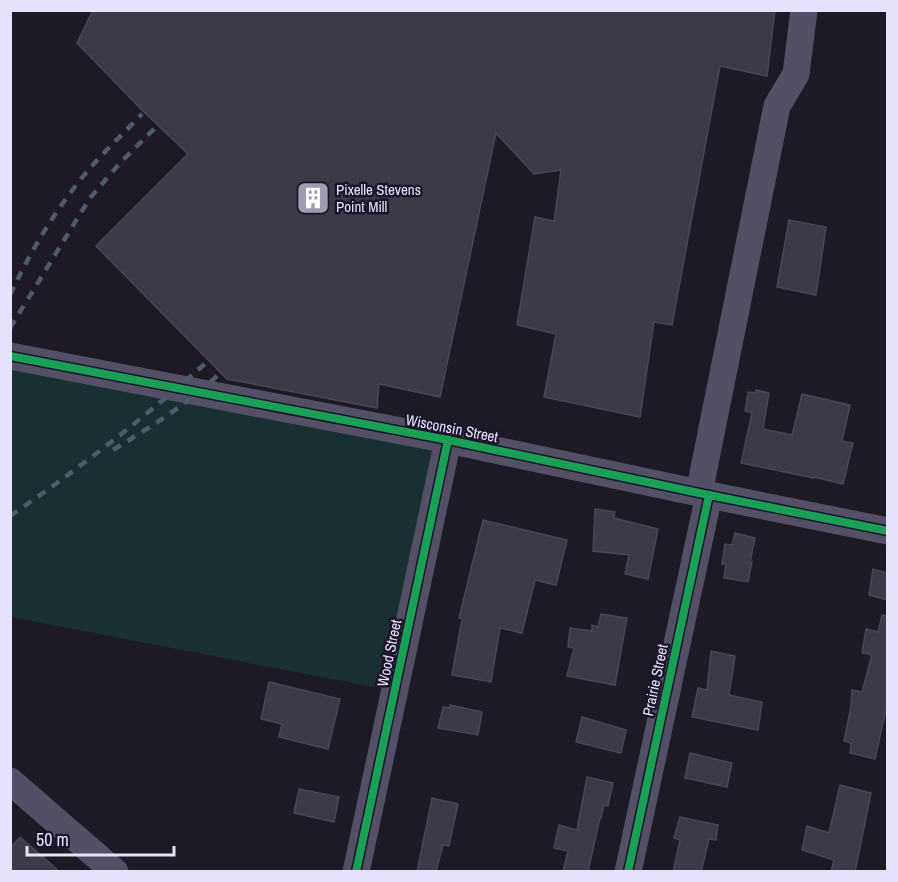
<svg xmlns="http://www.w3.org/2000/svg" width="898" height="882" viewBox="0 0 898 882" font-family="'Archivo Narrow',sans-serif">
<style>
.green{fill:#192f32}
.building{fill:#3d3946;stroke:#4b4657;stroke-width:1.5}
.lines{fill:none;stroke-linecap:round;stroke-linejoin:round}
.minor{stroke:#535065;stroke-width:27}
.rail{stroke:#4e5b6c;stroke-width:4.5;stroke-dasharray:9 8;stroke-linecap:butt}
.cycleway-casing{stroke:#1b152a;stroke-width:11}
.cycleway{stroke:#1a9f57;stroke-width:8}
.labels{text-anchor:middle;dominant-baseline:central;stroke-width:5;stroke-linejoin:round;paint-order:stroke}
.poi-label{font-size:15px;fill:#e7e2fc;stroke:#1b152a;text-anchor:start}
.street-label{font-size:15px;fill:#e7e2fc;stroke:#1b152a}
</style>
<rect width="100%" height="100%" fill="#1d1a25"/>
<path class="green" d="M 10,342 L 447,429 L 384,689 L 11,617 Z"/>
<g class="building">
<path d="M 93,10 L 775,10 L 767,76 L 720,66 L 672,325 L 654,322 L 640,417 L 544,397 L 556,334 L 517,325 L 535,217 L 554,221 L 561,170 L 534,174 L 496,133 L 440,397 L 379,384 L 377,408 L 227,379 L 96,246 L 188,154 L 141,109 L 77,43 Z"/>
<path d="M 789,220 L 826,227 L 816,295 L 777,287 Z"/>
<path d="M 756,390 L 769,393 L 763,429 L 792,435 L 802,394 L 850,405 L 842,441 L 853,443 L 843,484 L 814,477 L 814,478 L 741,463 L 752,413 L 745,411 L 748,392 L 756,393 Z"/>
<path d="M 595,509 L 615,512 L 614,518 L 658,529 L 648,579 L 625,574 L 629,555 L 593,551 Z"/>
<path d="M 483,520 L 567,540 L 556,585 L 535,580 L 522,633 L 500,628 L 491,682 L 452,675 L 462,619 L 459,618 Z"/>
<path d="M 735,533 L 755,538 L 750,562 L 752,562 L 748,582 L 724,578 L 726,564 L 722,564 L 725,544 L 732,545 Z"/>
<path d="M 873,569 L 888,573 L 888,600 L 869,595 Z"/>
<path d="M 601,614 L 627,618 L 615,685 L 567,676 L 574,648 L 568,647 L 570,628 L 592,631 L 592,625 L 598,627 Z"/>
<path d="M 882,615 L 888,616 L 888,700 L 875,759 L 850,753 L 851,743 L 844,741 L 851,706 L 852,690 L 862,692 L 872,655 L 862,653 L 866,629 L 878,632 Z"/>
<path d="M 711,651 L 735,656 L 729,695 L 762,702 L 758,730 L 692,717 L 698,688 L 707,690 Z"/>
<path d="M 269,682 L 340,699 L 328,749 L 279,737 L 282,724 L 261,719 Z"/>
<path d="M 450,705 L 482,712 L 478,735 L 438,728 L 443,707 L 450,708 Z"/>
<path d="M 582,717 L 626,730 L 621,753 L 576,742 Z"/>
<path d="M 690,753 L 732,763 L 727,787 L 685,778 Z"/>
<path d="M 587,777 L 613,783 L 608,806 L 604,805 L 601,818 L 600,818 L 588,872 L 563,872 L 568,851 L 554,848 L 559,825 L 577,830 Z"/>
<path d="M 840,785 L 871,793 L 855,872 L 831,872 L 834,860 L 802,850 L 807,826 L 829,833 Z"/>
<path d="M 299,789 L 339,797 L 334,822 L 294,813 Z"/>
<path d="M 432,798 L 458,804 L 449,846 L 443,845 L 436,872 L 417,872 Z"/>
<path d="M 680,817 L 718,825 L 716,840 L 709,839 L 701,872 L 673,872 L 680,840 L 674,838 Z"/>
<path d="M 20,837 L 60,872 L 10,872 L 10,848 Z"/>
</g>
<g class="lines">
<g class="minor">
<path d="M 10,356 L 448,440 L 699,493 L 888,531"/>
<path d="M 699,493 L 777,106 L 796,74 L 804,10"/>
<path d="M 10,781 L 115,872"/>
<path d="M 356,872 L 448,440"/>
<path d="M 628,872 L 709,495"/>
</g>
<g class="rail">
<path d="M 10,295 C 28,257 48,222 74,188 C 94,161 119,138 142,114"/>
<path d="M 10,328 L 90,198 L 120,163 L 156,127"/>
<path d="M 113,450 C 150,427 187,405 218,375"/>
<path d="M 10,516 C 79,469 145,417 207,362"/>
</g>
<g class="cycleway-casing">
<g id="cycleway">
<path d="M 10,356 L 448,440 L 699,493 L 888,531"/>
<path d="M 356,872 L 448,440"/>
<path d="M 628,872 L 709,495"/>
</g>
</g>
<use href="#cycleway" class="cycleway"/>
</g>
<defs>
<g id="building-square" transform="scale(1.725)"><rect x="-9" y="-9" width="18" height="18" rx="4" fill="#a09cb1" stroke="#1b152a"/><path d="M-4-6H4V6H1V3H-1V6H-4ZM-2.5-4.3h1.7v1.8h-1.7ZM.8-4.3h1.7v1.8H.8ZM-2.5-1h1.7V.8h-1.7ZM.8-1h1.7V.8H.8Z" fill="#fff"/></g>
</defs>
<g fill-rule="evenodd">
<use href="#building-square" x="313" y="198"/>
</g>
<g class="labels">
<g class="poi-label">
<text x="336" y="189">Pixelle Stevens<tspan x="336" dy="17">Point Mill</tspan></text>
</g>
<g class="street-label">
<text transform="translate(452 428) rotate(11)">Wisconsin Street</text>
<text transform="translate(389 653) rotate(-78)">Wood Street</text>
<text transform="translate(655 680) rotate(-78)">Prairie Street</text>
</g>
</g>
<rect width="898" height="882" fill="none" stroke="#e7e2fc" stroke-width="24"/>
<path d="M27 846v9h147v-9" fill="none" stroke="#e7e2fc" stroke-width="3"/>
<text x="36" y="846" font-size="18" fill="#e7e2fc" stroke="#1b152a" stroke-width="4.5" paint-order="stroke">50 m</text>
</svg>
